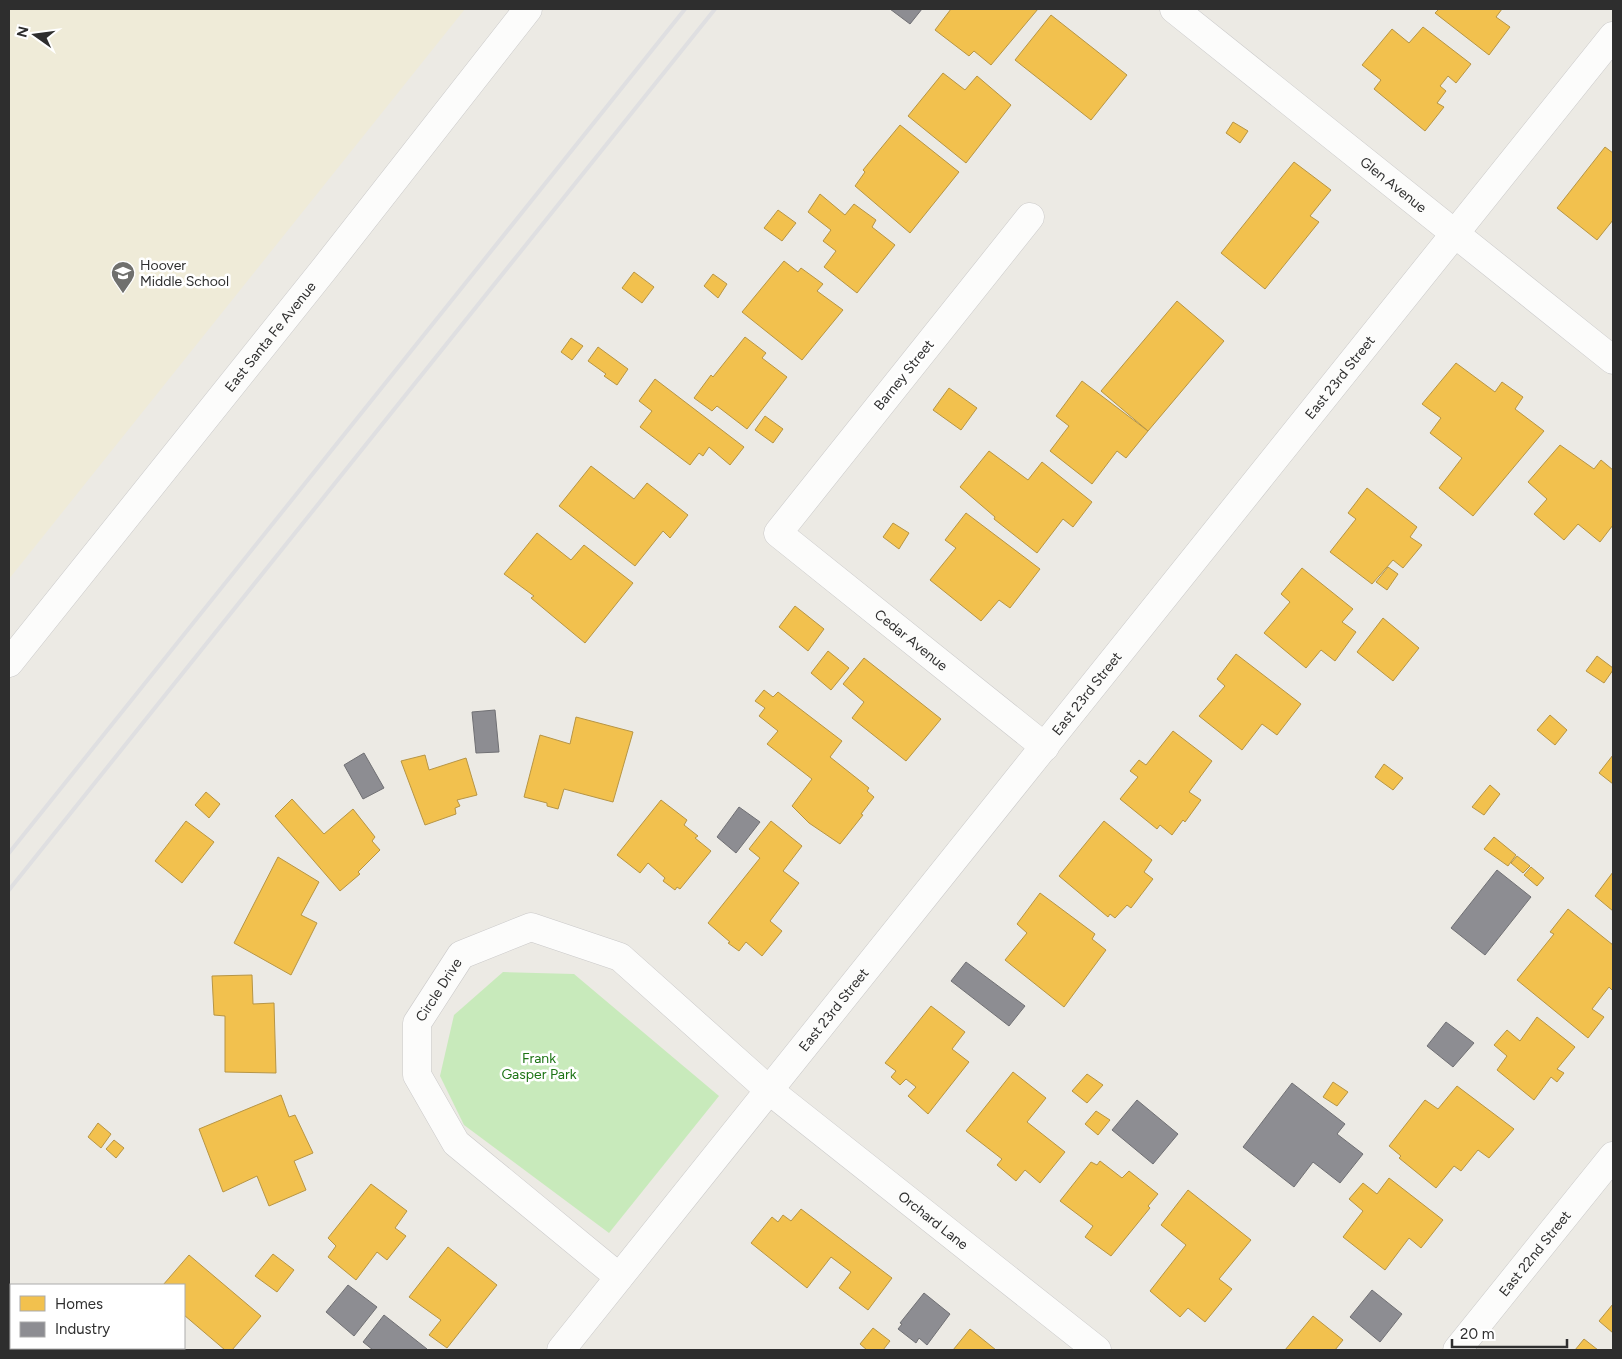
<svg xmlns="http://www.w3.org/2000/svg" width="1622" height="1359" viewBox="0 0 1622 1359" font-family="Figtree,sans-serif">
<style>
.education{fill:#efebd8}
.green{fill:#c8eabb}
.homes{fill:#f2c14e;stroke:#b79544}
.industry{fill:#8d8d92;stroke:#707074}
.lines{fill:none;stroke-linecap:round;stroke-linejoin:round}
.minor-casing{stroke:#cac9c9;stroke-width:29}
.tertiary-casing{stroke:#cac9c9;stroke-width:29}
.minor{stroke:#fcfcfb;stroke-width:28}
.tertiary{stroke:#fcfcfb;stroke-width:28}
.rail{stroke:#dfdfe1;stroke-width:4}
.labels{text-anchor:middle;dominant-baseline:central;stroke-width:5;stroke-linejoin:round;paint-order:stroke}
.street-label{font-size:14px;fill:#2e2e2e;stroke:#fff}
.poi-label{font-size:14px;fill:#2e2e2e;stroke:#fff;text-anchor:start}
.park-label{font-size:14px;fill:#1d7415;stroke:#fff}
</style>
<rect width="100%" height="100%" fill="#eceae4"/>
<path class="education" d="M 9,9 L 465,9 L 9,579 Z"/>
<path class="green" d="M 503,972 L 574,974 L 719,1096 L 609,1233 L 464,1125 L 440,1076 L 454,1015 Z"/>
<g class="homes">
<path d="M 951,9 L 1038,9 L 991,65 L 974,51 L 969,56 L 935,30 Z"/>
<path d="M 1439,9 L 1502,9 L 1496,17 L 1510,27 L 1489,55 L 1435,13 Z"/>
<path d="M 1051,15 L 1127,75 L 1091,120 L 1015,60 Z"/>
<path d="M 1423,27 L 1471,64 L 1456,83 L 1448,76 L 1440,86 L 1446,91 L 1437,103 L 1444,107 L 1425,131 L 1374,89 L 1381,80 L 1362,65 L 1392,29 L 1409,43 Z"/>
<path d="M 943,73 L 965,90 L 977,76 L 1011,105 L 966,163 L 908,116 Z"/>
<path d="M 1233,122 L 1248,131 L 1240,143 L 1226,133 Z"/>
<path d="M 900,125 L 959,172 L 910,233 L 855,186 L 865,172 L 863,170 Z"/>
<path d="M 1605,147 L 1613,153 L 1613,220 L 1597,240 L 1557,208 Z"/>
<path d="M 1294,162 L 1331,190 L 1310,216 L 1319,222 L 1265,289 L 1221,253 Z"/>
<path d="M 820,194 L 845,215 L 854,204 L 876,220 L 872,227 L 895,245 L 857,293 L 824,267 L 836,251 L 823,241 L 831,230 L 808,212 Z"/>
<path d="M 778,210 L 796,223 L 782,241 L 764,228 Z"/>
<path d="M 784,261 L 798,272 L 801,268 L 823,284 L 817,291 L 843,310 L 802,360 L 742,312 Z"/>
<path d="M 634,272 L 654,287 L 642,303 L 622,288 Z"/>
<path d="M 713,274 L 727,284 L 718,298 L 704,286 Z"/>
<path d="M 1177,301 L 1224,341 L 1148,431 L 1101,391 Z"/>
<path d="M 745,337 L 766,353 L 762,358 L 787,377 L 747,429 L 717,406 L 712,411 L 694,398 L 711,375 L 713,377 Z"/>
<path d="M 571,338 L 583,346 L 572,360 L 561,352 Z"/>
<path d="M 598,347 L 628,369 L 617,385 L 604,376 L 606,374 L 588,361 Z"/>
<path d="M 1456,363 L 1495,392 L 1502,382 L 1523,397 L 1515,409 L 1544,431 L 1473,516 L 1439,488 L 1462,458 L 1430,433 L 1441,418 L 1422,404 Z"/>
<path d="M 655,379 L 744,447 L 730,465 L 709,447 L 703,456 L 699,453 L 690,465 L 640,427 L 652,411 L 639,401 Z"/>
<path d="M 1082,381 L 1148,431 L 1126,458 L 1117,451 L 1092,484 L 1050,451 L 1069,426 L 1056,416 Z"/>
<path d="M 949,388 L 977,408 L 961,430 L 933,410 Z"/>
<path d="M 765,416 L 783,429 L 773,443 L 755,430 Z"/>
<path d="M 1560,445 L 1594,469 L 1601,460 L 1613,470 L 1613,525 L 1600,542 L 1578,524 L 1564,540 L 1534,514 L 1547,499 L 1528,482 Z"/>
<path d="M 989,451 L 1028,480 L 1042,462 L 1092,502 L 1073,527 L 1063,519 L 1037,553 L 994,519 L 995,517 L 960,487 Z"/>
<path d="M 591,466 L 634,499 L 647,483 L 688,515 L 670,538 L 663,531 L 635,566 L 559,506 Z"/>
<path d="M 1367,488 L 1417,527 L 1410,537 L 1422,545 L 1403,568 L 1393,560 L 1372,584 L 1330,552 L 1356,519 L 1348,513 Z"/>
<path d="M 966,513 L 1040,569 L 1010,608 L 999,600 L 981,621 L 930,580 L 956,548 L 945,540 Z"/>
<path d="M 893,523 L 909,533 L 899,549 L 883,537 Z"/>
<path d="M 537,533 L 571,560 L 584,545 L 633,583 L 585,643 L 531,598 L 534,596 L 504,574 Z"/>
<path d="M 1388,567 L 1398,574 L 1387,590 L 1376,582 Z"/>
<path d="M 1302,568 L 1353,609 L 1342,622 L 1356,632 L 1335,661 L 1321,650 L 1306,668 L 1264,633 L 1290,602 L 1281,594 Z"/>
<path d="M 795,606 L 824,629 L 808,651 L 779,627 Z"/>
<path d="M 1383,618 L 1419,648 L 1393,681 L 1357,652 Z"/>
<path d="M 828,651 L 849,668 L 831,690 L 811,673 Z"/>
<path d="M 1236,654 L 1301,704 L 1277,735 L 1262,724 L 1242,750 L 1199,716 L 1225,686 L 1217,679 Z"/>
<path d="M 1597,656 L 1613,668 L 1613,670 L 1604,683 L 1586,671 Z"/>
<path d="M 864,658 L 941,719 L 906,761 L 852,718 L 864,702 L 843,684 Z"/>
<path d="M 764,690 L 773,697 L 778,692 L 842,741 L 830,757 L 869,788 L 867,791 L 874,797 L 861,814 L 863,815 L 840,844 L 809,823 L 792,806 L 812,779 L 767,744 L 778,731 L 759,716 L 765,708 L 755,701 Z"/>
<path d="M 1550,715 L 1567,730 L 1555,745 L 1537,730 Z"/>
<path d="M 576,717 L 633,732 L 613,802 L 564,789 L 558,809 L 547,806 L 547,803 L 524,797 L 540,735 L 570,744 Z"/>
<path d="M 1173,731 L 1212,761 L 1189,792 L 1201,800 L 1185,822 L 1183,820 L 1172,835 L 1160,825 L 1157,829 L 1120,799 L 1138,777 L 1130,771 L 1139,760 L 1146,765 Z"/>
<path d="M 425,755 L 429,770 L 466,758 L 477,795 L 457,800 L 460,806 L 455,808 L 456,814 L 425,825 L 401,761 Z"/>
<path d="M 1613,755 L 1613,784 L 1599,773 Z"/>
<path d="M 1384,764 L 1403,778 L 1393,790 L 1375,777 Z"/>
<path d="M 1490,785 L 1500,794 L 1484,815 L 1472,807 Z"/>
<path d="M 206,792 L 220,804 L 209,818 L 195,805 Z"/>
<path d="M 292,799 L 324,834 L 353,809 L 375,837 L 372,841 L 380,850 L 358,872 L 360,874 L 340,891 L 275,816 Z"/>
<path d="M 661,800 L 687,820 L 684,825 L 698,836 L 695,838 L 711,851 L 680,889 L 677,887 L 675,890 L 663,881 L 665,878 L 648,863 L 640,873 L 617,855 Z"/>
<path d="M 186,821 L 214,842 L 182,883 L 155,861 Z"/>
<path d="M 771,821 L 802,846 L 783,871 L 799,883 L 770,921 L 782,931 L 762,956 L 746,942 L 739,951 L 728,943 L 730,942 L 708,923 L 760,858 L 749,849 Z"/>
<path d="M 1104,821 L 1152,860 L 1144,872 L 1153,879 L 1131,908 L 1127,905 L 1115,918 L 1110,914 L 1108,917 L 1059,876 Z"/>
<path d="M 1494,837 L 1516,855 L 1508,866 L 1484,849 Z"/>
<path d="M 1517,856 L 1530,866 L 1523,873 L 1511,863 Z"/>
<path d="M 278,857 L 319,882 L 301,915 L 317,923 L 291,975 L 234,943 Z"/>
<path d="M 1531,867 L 1544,878 L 1537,886 L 1524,875 Z"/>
<path d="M 1613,872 L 1613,911 L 1595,896 Z"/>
<path d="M 1040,893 L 1095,934 L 1092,939 L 1106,950 L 1064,1007 L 1005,960 L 1027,933 L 1017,924 Z"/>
<path d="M 1568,909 L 1613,945 L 1613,991 L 1609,987 L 1592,1009 L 1604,1017 L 1588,1038 L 1517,980 L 1554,934 L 1550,932 Z"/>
<path d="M 252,975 L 253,1004 L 274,1003 L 276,1073 L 225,1072 L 225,1016 L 214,1015 L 212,976 Z"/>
<path d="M 931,1006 L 965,1032 L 952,1049 L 969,1062 L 928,1114 L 908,1096 L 916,1087 L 906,1079 L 900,1085 L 891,1077 L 896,1071 L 885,1063 Z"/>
<path d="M 1537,1017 L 1575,1047 L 1557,1069 L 1564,1073 L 1557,1082 L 1551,1077 L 1534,1100 L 1497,1070 L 1507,1056 L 1494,1045 L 1507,1030 L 1520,1041 Z"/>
<path d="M 1013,1072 L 1046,1098 L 1027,1122 L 1065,1152 L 1040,1183 L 1025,1170 L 1016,1181 L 997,1165 L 1002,1159 L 966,1131 Z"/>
<path d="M 1087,1074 L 1103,1085 L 1087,1103 L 1072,1091 Z"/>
<path d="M 1333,1082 L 1348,1092 L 1337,1106 L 1323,1097 Z"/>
<path d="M 1457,1086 L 1514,1129 L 1489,1158 L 1478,1150 L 1461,1171 L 1454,1166 L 1436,1188 L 1399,1158 L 1401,1156 L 1389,1146 L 1425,1100 L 1438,1109 Z"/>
<path d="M 281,1095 L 289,1117 L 295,1115 L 313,1153 L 294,1161 L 306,1190 L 269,1206 L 257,1176 L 223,1192 L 199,1129 Z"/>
<path d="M 1096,1111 L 1110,1120 L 1098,1135 L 1085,1124 Z"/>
<path d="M 98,1123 L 111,1134 L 101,1148 L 88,1137 Z"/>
<path d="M 114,1140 L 124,1148 L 116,1158 L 106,1149 Z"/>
<path d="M 1100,1161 L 1122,1178 L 1129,1171 L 1158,1194 L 1148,1206 L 1150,1208 L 1111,1256 L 1085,1237 L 1093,1226 L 1060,1201 L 1091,1162 L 1097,1165 Z"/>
<path d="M 1389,1178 L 1443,1220 L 1421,1248 L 1409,1238 L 1385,1270 L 1343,1237 L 1363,1211 L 1349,1199 L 1363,1183 L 1377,1194 Z"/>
<path d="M 371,1184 L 407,1211 L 395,1228 L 406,1236 L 387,1260 L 377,1252 L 356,1280 L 328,1257 L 336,1246 L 328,1238 Z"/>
<path d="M 1188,1190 L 1251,1240 L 1219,1279 L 1232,1289 L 1205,1322 L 1188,1308 L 1180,1317 L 1150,1291 L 1186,1245 L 1161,1225 Z"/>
<path d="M 801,1209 L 892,1278 L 868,1310 L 839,1288 L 851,1272 L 831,1257 L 807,1288 L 751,1243 L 772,1217 L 778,1222 L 783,1215 L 791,1221 Z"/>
<path d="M 448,1247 L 497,1285 L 447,1348 L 429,1335 L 441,1320 L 409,1297 Z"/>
<path d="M 273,1254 L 294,1270 L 277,1292 L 255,1276 Z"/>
<path d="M 189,1255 L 261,1316 L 232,1350 L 225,1350 L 184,1315 L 184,1285 L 163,1285 Z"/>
<path d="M 1613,1304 L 1613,1333 L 1599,1321 Z"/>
<path d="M 1313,1316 L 1343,1340 L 1335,1350 L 1285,1350 Z"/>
<path d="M 873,1328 L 890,1341 L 883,1350 L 867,1350 L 860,1344 Z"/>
<path d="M 970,1329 L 996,1350 L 953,1350 Z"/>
<path d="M 1584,1339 L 1598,1350 L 1575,1350 Z"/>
<path d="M 110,1348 L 163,1348 L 166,1350 L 108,1350 Z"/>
</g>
<g class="industry">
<path d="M 890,9 L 922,9 L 910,24 Z"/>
<path d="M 495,710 L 499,752 L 476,753 L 472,712 Z"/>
<path d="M 364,753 L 384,788 L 363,799 L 344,765 Z"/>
<path d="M 739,807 L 760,822 L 736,853 L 717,837 Z"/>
<path d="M 1497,870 L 1531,897 L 1485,955 L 1451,928 Z"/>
<path d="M 966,962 L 1025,1006 L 1009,1026 L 951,981 Z"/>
<path d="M 1446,1022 L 1474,1043 L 1453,1067 L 1427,1046 Z"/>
<path d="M 1292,1083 L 1345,1124 L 1337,1134 L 1363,1154 L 1340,1183 L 1313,1162 L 1294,1187 L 1243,1147 Z"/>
<path d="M 1137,1100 L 1178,1134 L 1153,1164 L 1112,1130 Z"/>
<path d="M 348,1285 L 377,1307 L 354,1336 L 326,1312 Z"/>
<path d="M 1372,1290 L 1402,1314 L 1380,1342 L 1350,1317 Z"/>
<path d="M 924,1293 L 950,1314 L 927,1345 L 919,1338 L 916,1343 L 898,1329 L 902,1324 L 900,1323 Z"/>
<path d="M 384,1315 L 427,1349 L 426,1350 L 373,1350 L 363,1342 Z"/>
</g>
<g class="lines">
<g class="minor-casing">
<g id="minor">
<path id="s1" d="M 1174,9 L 1613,360"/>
<path id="s2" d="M 1030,217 L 778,533 L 1045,747"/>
<path id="s3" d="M 619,1277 L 456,1143 L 417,1075 L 417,1023 L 461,955 L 531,927 L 620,957 L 770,1091 L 1097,1350"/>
<path id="s4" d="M 561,1350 L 1613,36"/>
<path id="s5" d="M 1457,1350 L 1613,1156"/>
</g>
</g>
<g class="tertiary-casing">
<g id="tertiary">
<path id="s6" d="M 9,663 L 325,268 L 528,9"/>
</g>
</g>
<use href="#minor" class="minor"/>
<use href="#tertiary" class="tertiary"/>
<g class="rail">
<path d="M 9,853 L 685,9"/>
<path d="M 9,890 L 715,9"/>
</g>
</g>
<defs>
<g id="school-pin" transform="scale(1.25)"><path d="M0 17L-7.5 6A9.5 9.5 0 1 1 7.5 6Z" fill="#70706e" stroke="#fff"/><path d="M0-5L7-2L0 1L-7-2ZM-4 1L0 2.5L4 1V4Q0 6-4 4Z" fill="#fff"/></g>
</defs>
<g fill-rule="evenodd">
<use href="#school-pin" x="123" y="273"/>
</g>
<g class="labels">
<g class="street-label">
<text stroke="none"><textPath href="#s1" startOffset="281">Glen Avenue</textPath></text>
<text stroke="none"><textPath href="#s6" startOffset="418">East Santa Fe Avenue</textPath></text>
<text transform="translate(904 375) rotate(-51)">Barney Street</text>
<text stroke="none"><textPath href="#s4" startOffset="1246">East 23rd Street</textPath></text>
<text stroke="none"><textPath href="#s2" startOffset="575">Cedar Avenue</textPath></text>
<text stroke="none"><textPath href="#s4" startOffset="841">East 23rd Street</textPath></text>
<text stroke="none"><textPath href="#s3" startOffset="381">Circle Drive</textPath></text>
<text stroke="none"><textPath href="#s4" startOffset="436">East 23rd Street</textPath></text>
<text stroke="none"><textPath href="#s3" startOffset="1001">Orchard Lane</textPath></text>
<text stroke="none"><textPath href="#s5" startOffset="124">East 22nd Street</textPath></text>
</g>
<g class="poi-label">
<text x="140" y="265">Hoover<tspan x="140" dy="16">Middle School</tspan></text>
</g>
<g class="park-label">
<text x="539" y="1058">Frank<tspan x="539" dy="16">Gasper Park</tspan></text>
</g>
</g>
<rect width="1622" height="1359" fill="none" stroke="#2e2e2e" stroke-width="20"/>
<rect x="10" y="1284" width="175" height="65" fill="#ffffff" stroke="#ababab"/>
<rect x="20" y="1296" width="25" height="15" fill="#f2c14e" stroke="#ababab"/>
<text x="55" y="1309" font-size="15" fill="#2e2e2e">Homes</text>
<rect x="20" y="1322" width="25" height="15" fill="#8d8d92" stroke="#ababab"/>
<text x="55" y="1334" font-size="15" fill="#2e2e2e">Industry</text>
<g transform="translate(35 35) rotate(284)" stroke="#ffffff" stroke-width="4" paint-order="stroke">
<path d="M0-4L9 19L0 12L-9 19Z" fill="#2e2e2e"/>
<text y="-8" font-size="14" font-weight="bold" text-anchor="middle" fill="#2e2e2e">N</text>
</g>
<path d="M1452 1339v8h115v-8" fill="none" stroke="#2e2e2e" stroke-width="2.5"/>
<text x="1460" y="1339" font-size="15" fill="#2e2e2e" stroke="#ffffff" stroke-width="4" paint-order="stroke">20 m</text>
</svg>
